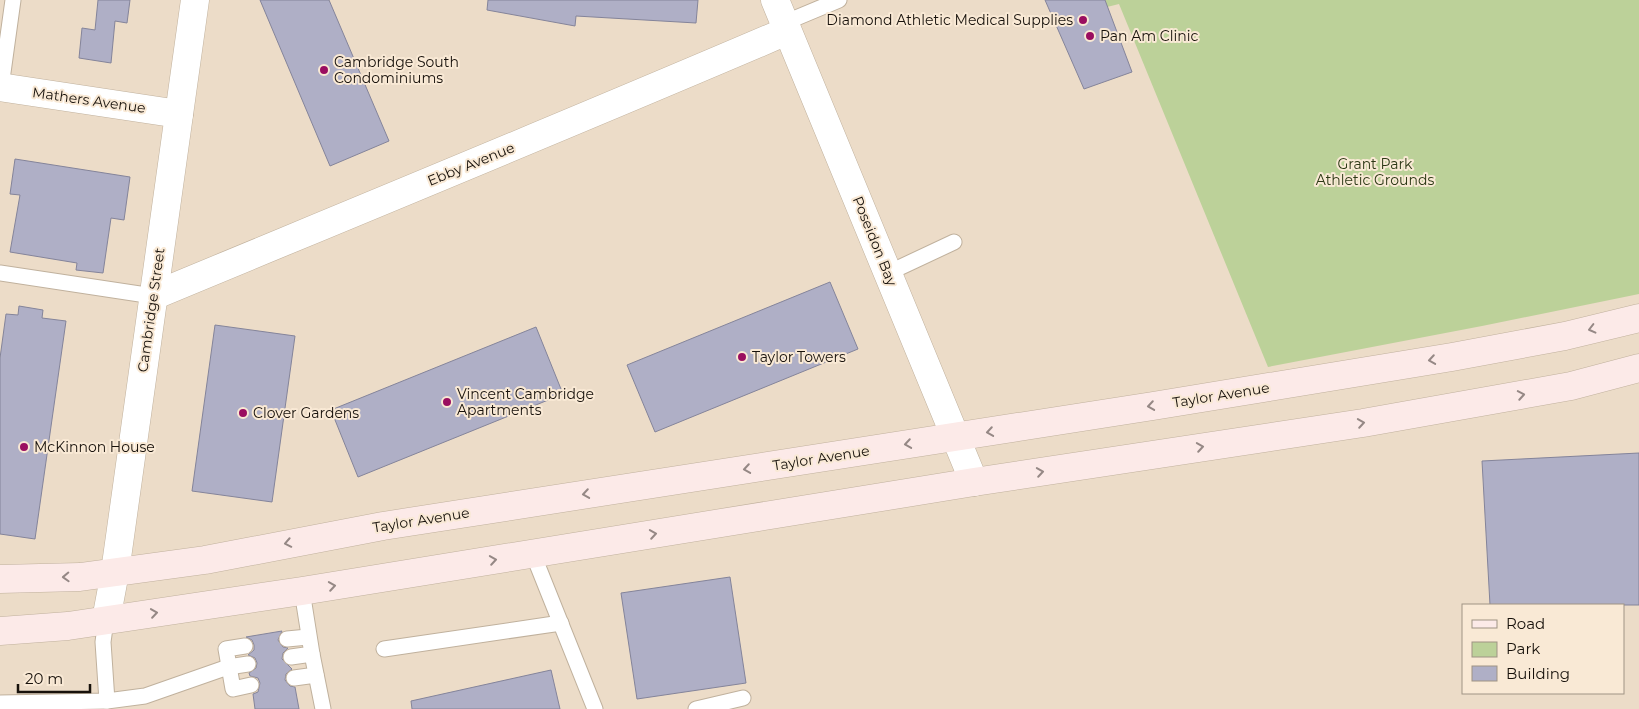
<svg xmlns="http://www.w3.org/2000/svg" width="1639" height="709" viewBox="0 0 1639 709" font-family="Montserrat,sans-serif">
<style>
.green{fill:#bcd199}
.building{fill:#afafc6;stroke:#84849a}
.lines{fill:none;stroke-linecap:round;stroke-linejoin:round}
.service-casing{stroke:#c0b19d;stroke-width:17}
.minor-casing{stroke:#c0b19d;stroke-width:29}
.tertiary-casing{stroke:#c0b19d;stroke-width:29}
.secondary-casing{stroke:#c0b19d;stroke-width:29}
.service{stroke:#fff;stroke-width:15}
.minor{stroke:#fff;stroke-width:28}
.tertiary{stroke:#fff;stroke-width:28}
.secondary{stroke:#fceae8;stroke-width:28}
.oneway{stroke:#958885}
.poi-dot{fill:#9a0e60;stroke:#f9e9d5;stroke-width:2}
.labels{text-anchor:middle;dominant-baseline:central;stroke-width:4;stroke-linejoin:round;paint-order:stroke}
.poi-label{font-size:14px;fill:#17110b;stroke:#f9e9d5;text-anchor:start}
.street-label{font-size:14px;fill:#17110b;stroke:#f9e9d5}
.park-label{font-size:14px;fill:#2c3815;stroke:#f9e9d5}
</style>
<rect width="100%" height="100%" fill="#ecdcc8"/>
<path class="green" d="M 1105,0 L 1639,0 L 1639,294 L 1482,326 L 1268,367 L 1119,4 L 1107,7 Z"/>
<g class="building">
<path d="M 98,0 L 130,0 L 127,23 L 115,21 L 111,63 L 79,58 L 82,28 L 95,30 Z"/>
<path d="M 260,0 L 329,0 L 389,141 L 330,166 Z"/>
<path d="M 488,0 L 698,0 L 696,23 L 576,16 L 575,26 L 487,10 Z"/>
<path d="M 1045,0 L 1105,0 L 1132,72 L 1084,89 Z"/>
<path d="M 15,159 L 130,177 L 124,220 L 111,218 L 103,273 L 76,270 L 77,263 L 10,252 L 20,195 L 10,194 Z"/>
<path d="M 830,282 L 858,349 L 655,432 L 627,365 Z"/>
<path d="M 19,306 L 43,310 L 42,318 L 66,321 L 35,539 L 0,534 L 0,358 L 6,314 L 18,315 Z"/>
<path d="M 215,325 L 295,336 L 272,502 L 192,491 Z"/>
<path d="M 536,327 L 563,394 L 358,477 L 331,410 Z"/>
<path d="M 1639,453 L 1639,605 L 1490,605 L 1482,461 Z"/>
<path d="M 730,577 L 746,683 L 637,699 L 621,593 Z"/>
<path d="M 282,631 L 278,640 L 283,647 L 288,648 L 283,653 L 282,659 L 292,669 L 286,674 L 285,680 L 290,686 L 295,687 L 299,709 L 255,709 L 253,694 L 258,692 L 260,683 L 258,678 L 250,676 L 249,673 L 256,668 L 257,663 L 255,658 L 248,655 L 254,650 L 254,645 L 252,640 L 246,637 Z"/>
<path d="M 551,670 L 560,709 L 412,709 L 411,701 Z"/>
</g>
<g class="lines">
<g class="service-casing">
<g id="service">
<path d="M 784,23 L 839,0"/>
<path d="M 1,87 L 13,0"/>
<path d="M 0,273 L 153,296"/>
<path d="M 888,273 L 954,242"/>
<path d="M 533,554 L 595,709"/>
<path d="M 106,620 L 103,642 L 107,701"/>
<path d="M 287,639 L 308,637"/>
<path d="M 245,646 L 226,649 L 233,689 L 251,685"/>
<path d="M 384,649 L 561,623"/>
<path d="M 312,654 L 323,709"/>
<path d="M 291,657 L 312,654 L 302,591"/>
<path d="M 294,678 L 316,675"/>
<path d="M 0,703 L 107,701 L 145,696 L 228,667 L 248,664"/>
<path d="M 696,709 L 743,698"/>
</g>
</g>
<g class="minor-casing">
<g id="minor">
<path d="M 775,0 L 974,482"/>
<path d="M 0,87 L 179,114"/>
<path d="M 153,296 C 365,208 577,121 787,31"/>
</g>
</g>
<g class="tertiary-casing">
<path id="tertiary" d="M 106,620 L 115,572 L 195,0"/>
</g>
<g class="secondary-casing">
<g id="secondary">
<path d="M 0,579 L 80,577 L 205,560 L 383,526 L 1153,406 L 1452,357 L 1565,336 L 1639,318"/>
<path d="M 0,631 L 68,626 L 302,591 L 974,482 L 1363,423 L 1571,386 L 1639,368"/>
</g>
</g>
<use href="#service" class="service"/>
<use href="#minor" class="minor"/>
<use href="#tertiary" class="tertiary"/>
<use href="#secondary" class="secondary"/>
</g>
<defs><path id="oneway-chevron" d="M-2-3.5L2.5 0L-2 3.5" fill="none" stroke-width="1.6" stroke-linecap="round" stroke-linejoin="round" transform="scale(1.25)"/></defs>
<g class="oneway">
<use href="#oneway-chevron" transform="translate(1592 329) rotate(166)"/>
<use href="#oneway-chevron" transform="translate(1432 360) rotate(171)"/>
<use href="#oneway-chevron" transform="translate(1521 395) rotate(-10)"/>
<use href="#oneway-chevron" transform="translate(1151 406) rotate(171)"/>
<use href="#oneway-chevron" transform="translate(1361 423) rotate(-9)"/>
<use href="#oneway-chevron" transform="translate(990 432) rotate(171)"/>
<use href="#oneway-chevron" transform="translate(908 444) rotate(171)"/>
<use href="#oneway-chevron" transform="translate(1200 447) rotate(-9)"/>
<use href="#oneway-chevron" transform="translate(747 469) rotate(171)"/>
<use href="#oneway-chevron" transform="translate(1040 472) rotate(-9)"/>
<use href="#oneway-chevron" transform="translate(586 494) rotate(171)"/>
<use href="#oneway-chevron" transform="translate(653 534) rotate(-9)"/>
<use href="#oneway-chevron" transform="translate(288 543) rotate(169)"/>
<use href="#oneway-chevron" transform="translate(493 560) rotate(-9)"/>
<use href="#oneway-chevron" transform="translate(66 577) rotate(178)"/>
<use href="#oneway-chevron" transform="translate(332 586) rotate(-9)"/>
<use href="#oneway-chevron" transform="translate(154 613) rotate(-8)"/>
</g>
<g class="poi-dot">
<circle cx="1083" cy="20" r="5"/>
<circle cx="1090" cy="36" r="5"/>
<circle cx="324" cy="70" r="5"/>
<circle cx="742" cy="357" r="5"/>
<circle cx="447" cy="402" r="5"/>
<circle cx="243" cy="413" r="5"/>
<circle cx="24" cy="447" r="5"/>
</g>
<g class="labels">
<g class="poi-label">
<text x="1073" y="20" text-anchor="end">Diamond Athletic Medical Supplies</text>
<text x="1100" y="36">Pan Am Clinic</text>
<text x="334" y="62">Cambridge South<tspan x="334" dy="16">Condominiums</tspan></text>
<text x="752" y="357">Taylor Towers</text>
<text x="457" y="394">Vincent Cambridge<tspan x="457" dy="16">Apartments</tspan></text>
<text x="253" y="413">Clover Gardens</text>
<text x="34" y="447">McKinnon House</text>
</g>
<g class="street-label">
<text transform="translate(89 100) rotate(8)">Mathers Avenue</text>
<text transform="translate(471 164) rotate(-22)">Ebby Avenue</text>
<text transform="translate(875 241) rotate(68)">Poseidon Bay</text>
<text transform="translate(151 310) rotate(-82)">Cambridge Street</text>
<text transform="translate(1221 395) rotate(-9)">Taylor Avenue</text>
<text transform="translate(821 458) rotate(-9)">Taylor Avenue</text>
<text transform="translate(421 520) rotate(-9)">Taylor Avenue</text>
</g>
<g class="park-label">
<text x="1375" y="164">Grant Park<tspan x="1375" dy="16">Athletic Grounds</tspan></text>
</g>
</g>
<rect x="1462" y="604" width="162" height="90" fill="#f9e9d5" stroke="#9f9384"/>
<rect x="1472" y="620" width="25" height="8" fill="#fceae8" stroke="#9f9384"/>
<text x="1506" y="629" font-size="15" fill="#17110b">Road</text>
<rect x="1472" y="642" width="25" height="15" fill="#bcd199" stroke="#9f9384"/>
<text x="1506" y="654" font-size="15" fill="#17110b">Park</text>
<rect x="1472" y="666" width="25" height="15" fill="#afafc6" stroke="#9f9384"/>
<text x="1506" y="679" font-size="15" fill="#17110b">Building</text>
<path d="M18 684v8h72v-8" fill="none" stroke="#17110b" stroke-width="2.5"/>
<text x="25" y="684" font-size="15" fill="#17110b" stroke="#f9e9d5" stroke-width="4" paint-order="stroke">20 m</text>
</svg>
